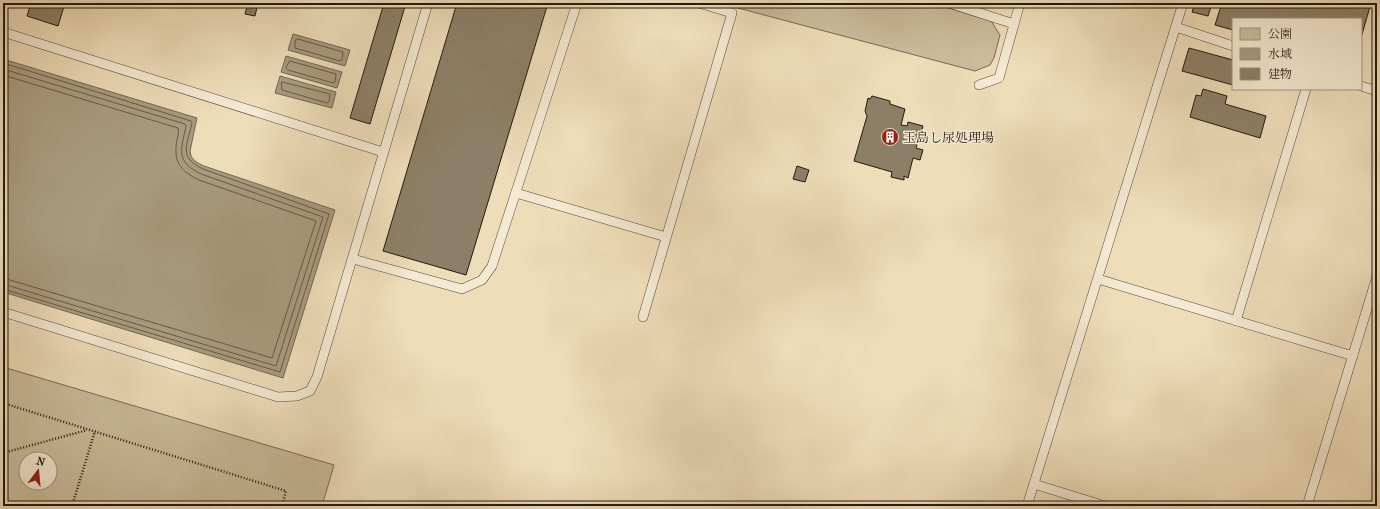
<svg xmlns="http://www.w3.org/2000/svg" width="1380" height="509" viewBox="0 0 1380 509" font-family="'IM FELL French Canon','Noto Serif JP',serif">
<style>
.green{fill:#cbbc9c;stroke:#776b56;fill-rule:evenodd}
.water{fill:#a99b7f;stroke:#736752}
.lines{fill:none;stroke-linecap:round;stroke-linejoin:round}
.shore{stroke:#665a47;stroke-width:1}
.building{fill:#8d7f67;stroke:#231a0f}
.service-casing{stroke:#564b3a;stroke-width:10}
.path{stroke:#231a0f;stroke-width:2.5;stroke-dasharray:1 2;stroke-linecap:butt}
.service{stroke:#f4e9d2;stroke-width:9}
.labels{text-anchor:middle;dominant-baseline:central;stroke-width:3;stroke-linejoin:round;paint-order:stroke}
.poi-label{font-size:13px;fill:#231a0f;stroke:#f4e9d2;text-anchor:start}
</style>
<rect width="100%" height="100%" fill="#eeddb9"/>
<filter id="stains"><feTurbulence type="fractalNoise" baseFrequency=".005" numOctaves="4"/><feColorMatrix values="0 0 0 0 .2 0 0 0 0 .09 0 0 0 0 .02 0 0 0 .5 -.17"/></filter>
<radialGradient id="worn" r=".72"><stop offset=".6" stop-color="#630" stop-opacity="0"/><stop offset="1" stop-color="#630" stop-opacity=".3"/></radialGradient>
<g class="green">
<path d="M 719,3 L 932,3 L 991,21 L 1000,35 L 994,58 L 990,65 L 975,71 Z"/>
<path d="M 3,367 L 334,465 L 322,506 L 3,506 ZM 26,459 L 50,459 L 50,483 L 26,483 Z"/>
</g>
<g class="water">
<path d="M 293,34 L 350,50 L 345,66 L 288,50 Z"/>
<path d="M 286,56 L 342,72 L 337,88 L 281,72 Z"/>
<path d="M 3,59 L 197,118 L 190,151 C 191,160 196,162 204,166 L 335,210 L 283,378 L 3,292 Z"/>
<path d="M 280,76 L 336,92 L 332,108 L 275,93 Z"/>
</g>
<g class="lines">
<g class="shore">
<path d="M 298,39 L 343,52 L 342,60 L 340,61 L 295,48 L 295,41 Z"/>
<path d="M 290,61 L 336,74 L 335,82 L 333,83 L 288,70 L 286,68 Z"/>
<path d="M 3,63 L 191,121 L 192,123 C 187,146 178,157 203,169 L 329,214 L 280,372 L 3,289"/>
<path d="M 3,69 L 185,124 L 186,126 C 181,151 175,161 201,174 L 323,217 L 276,366 L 3,284"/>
<path d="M 3,75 L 178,128 C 179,132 178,136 177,140 C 173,161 180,171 199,180 L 316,221 L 272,358 L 3,278"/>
<path d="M 282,82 L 330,94 L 329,102 L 327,103 L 282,90 Z"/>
</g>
</g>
<g class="building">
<path d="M 31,3 L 65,3 L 58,26 L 27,16 Z"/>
<path d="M 248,3 L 258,3 L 255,16 L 245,14 Z"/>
<path d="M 384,3 L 406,3 L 370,124 L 350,118 Z"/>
<path d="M 457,3 L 548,3 L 466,275 L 383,251 Z"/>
<path d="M 1195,3 L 1212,3 L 1208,16 L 1192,12 Z"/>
<path d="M 1222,3 L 1371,3 L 1361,38 L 1361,19 L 1233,19 L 1233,30 L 1215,25 Z"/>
<path d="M 1189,48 L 1233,60 L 1233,85 L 1182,71 Z"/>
<path d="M 1203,89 L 1227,96 L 1225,104 L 1266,116 L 1260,138 L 1190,117 L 1196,95 L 1201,96 Z"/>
<path d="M 872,96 L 890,101 L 890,104 L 905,109 L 901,125 L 907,126 L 908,122 L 923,126 L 916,148 L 923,150 L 920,160 L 913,158 L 908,178 L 904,176 L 904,180 L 891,177 L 892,172 L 854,161 L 867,116 L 865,111 L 868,98 L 870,99 Z"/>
<path d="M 797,166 L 809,170 L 805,182 L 793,179 Z"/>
</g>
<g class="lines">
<g class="service-casing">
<g id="service">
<path d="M 949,3 L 1014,24"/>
<path d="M 1176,27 L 1233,46"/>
<path d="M 3,32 L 383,152"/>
<path d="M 979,85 L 999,78 L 1020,3"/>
<path d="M 1361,86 L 1377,91"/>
<path d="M 516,193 L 666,237"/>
<path d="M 353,259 L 462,289 L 482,280 L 492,266 L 577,3"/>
<path d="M 1098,279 L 1353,356"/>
<path d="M 3,312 L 278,397 L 297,396 L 310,391 L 317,377 L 428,3"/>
<path d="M 643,317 L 732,13 L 699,3"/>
<path d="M 1236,321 L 1306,89"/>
<path d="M 1034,484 L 1105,506"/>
<path d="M 1027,506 L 1183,3"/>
<path d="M 1307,506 L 1377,276"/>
</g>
</g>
<g class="path">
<path d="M 3,403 L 286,491 L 282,506"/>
<path d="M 3,453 L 87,430"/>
<path d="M 72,506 L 95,431"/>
</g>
<use href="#service" class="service"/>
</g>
<defs>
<g id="building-disc" transform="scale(0.9)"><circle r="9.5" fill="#8f2418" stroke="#f4e9d2"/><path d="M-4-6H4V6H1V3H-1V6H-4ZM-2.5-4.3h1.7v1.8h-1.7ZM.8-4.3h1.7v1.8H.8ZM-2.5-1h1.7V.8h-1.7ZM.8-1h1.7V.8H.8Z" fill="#fff"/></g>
</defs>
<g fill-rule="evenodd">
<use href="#building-disc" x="890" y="137"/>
</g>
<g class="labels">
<g class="poi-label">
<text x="903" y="137">玉島し尿処理場</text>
</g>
</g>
<rect width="1380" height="509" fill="none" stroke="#eeddb9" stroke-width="16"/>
<rect x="4" y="4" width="1372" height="501" fill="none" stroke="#231a0f" stroke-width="2"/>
<rect x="8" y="8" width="1364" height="493" fill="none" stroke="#231a0f"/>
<rect x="1232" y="18" width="130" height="72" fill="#f4e9d2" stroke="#a09684"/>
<rect x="1240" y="28" width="20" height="12" fill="#cbbc9c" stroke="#a09684"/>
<text x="1268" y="38" font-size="12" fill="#231a0f">公園</text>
<rect x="1240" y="48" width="20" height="12" fill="#a99b7f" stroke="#a09684"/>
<text x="1268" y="58" font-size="12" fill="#231a0f">水域</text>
<rect x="1240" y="68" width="20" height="12" fill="#8d7f67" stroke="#a09684"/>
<text x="1268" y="78" font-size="12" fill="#231a0f">建物</text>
<g transform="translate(38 471) rotate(16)"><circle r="19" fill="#f4e9d2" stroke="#a09684"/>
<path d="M0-3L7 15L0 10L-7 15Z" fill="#8f2418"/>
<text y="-6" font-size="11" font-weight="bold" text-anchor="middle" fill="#231a0f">N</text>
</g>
<rect width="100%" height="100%" filter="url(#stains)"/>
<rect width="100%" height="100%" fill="url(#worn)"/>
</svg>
